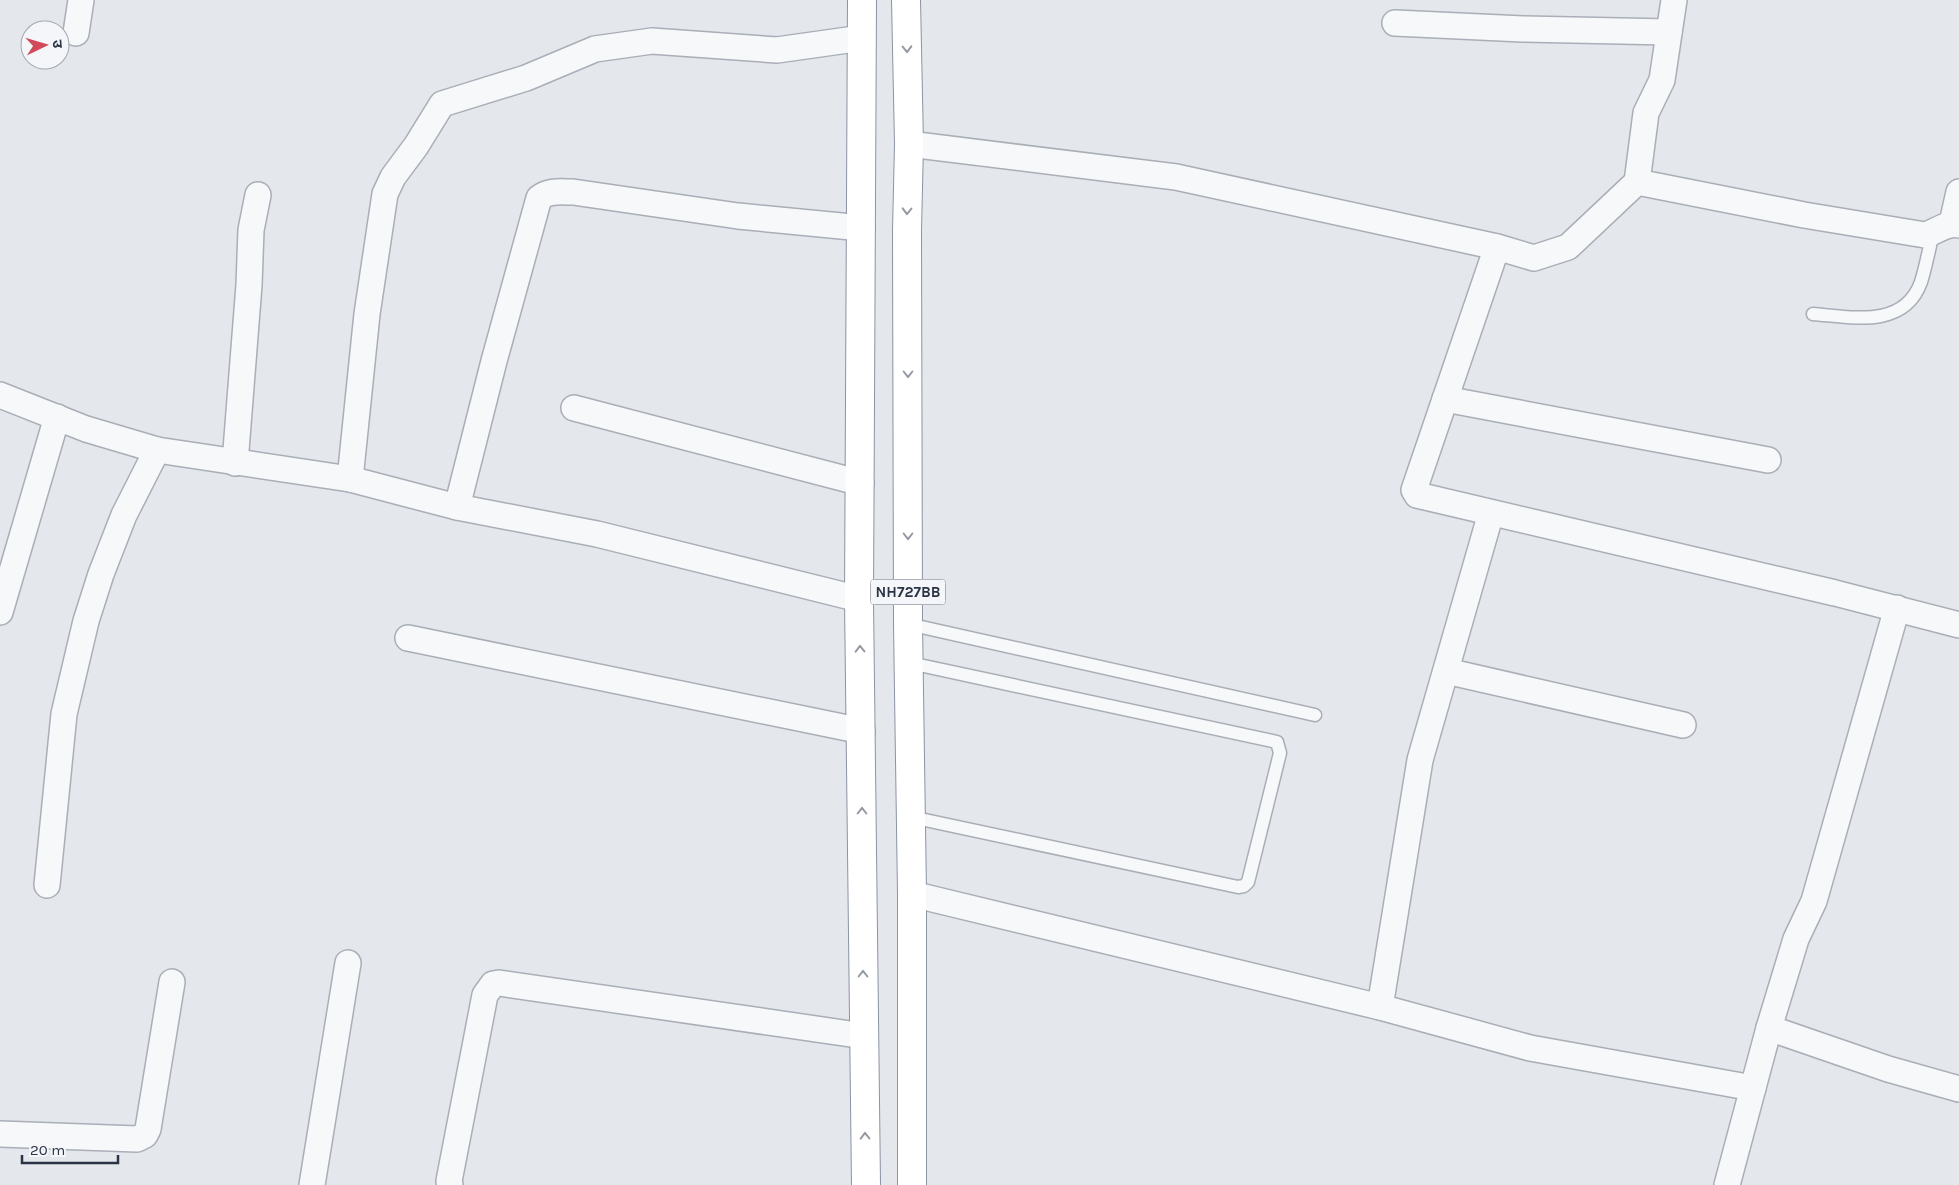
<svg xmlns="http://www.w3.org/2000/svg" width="1959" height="1185" viewBox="0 0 1959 1185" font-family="Karla,'Noto Sans Devanagari',sans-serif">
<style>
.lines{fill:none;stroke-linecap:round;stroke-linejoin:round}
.service-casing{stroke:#a9aeb7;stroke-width:15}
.minor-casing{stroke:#a9aeb7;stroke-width:28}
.trunk-casing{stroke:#8b94a3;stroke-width:30}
.service{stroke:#f7f8fa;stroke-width:12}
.minor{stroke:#f7f8fa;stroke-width:25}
.trunk{stroke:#fff;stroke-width:28}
.oneway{stroke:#959aa2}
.labels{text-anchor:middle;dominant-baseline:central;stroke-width:4;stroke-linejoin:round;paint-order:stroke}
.shield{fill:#f4f6f9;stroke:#676e7b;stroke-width:1}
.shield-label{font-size:15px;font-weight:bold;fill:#2b3445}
</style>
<rect width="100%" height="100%" fill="#e4e7ec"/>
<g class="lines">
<g class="service-casing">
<g id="service">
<path d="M 1813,314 C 1852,317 1904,329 1921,282 C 1926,266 1929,249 1933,233"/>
<path d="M 908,624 L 1315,715"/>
<path d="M 910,663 L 1277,742 L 1280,753 L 1248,882 L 1244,886 L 1238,887 L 911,817"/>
</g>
</g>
<g class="minor-casing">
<g id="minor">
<path d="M 1395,23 L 1523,29 L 1669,32"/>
<path d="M 76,33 L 81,0"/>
<path d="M 909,144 L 1176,177 L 1497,247 L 1534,258 L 1568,247 L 1637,182 L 1646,113 L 1662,80 L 1674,0"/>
<path d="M 1637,182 L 1804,215 L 1925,235 C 1936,232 1947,222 1959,225"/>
<path d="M 1952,223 L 1959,192"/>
<path d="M 1497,247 L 1414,490 L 1417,495 L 1835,593 L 1959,625"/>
<path d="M 0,395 L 86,429 L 157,450 L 350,479 L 457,507 L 597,534 L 859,599"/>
<path d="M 1445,399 L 1768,460"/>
<path d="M 574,408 L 861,483"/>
<path d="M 235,463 L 249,285 L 251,230 L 258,195"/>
<path d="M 350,479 L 367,314 L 385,194 L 393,177 L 416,146 L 442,104 L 526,78 L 595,49 L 652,41 L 777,50 L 862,38"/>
<path d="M 457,507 L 494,361 L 539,198 C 549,190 561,192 573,192 L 738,216 L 862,228"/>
<path d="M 0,612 L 57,417"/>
<path d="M 408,638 L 862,731"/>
<path d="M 1446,671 L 1683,725"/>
<path d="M 47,885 L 64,714 L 86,621 L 101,574 L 124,515 L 157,450"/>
<path d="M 912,894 L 1380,1007 L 1530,1048 L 1753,1088"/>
<path d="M 1380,1007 L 1420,760 L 1491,513"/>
<path d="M 1769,1028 L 1796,939 L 1814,901 L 1897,608"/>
<path d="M 0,1134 L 137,1139 L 145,1135 L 148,1129 L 172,982"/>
<path d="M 312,1185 L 348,963"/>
<path d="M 450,1185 L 449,1181 L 485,995 L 493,984 L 499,983 L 864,1036"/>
<path d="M 1727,1185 L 1769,1028 L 1888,1069 L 1959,1089"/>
</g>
</g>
<g class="trunk-casing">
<g id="trunk">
<path d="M 862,0 L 859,599 L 866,1185"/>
<path d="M 906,0 L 909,144 L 907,231 L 908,624 L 912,894 L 912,1185"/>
</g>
</g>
<use href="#service" class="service"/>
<use href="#minor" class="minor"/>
<use href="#trunk" class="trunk"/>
</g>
<defs><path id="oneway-chevron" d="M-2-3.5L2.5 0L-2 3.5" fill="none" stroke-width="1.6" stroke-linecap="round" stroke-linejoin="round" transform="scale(1.25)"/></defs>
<g class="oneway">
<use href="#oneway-chevron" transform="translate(907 49) rotate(89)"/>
<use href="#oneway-chevron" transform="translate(907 211) rotate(91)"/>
<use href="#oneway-chevron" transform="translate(908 374) rotate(90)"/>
<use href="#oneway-chevron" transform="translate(908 536) rotate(90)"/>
<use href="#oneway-chevron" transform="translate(860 649) rotate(-91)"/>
<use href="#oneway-chevron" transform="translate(862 811) rotate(-90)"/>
<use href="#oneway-chevron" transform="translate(863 974) rotate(-90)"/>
<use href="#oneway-chevron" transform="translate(865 1136) rotate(-91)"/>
</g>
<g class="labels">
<rect class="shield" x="870.5" y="579.5" width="75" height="25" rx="4"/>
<g class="shield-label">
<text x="908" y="592">NH727BB</text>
</g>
</g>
<g transform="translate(45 45) rotate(85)"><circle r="24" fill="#f4f6f9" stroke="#a4a8b1"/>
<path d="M0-4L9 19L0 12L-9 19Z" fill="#d1495b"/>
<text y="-8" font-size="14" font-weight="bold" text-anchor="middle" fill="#2b3445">उ</text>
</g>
<path d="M22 1155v8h96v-8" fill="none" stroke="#2b3445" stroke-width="2.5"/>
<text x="30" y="1155" font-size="15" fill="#2b3445" stroke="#f4f6f9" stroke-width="4" paint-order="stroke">20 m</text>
</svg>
